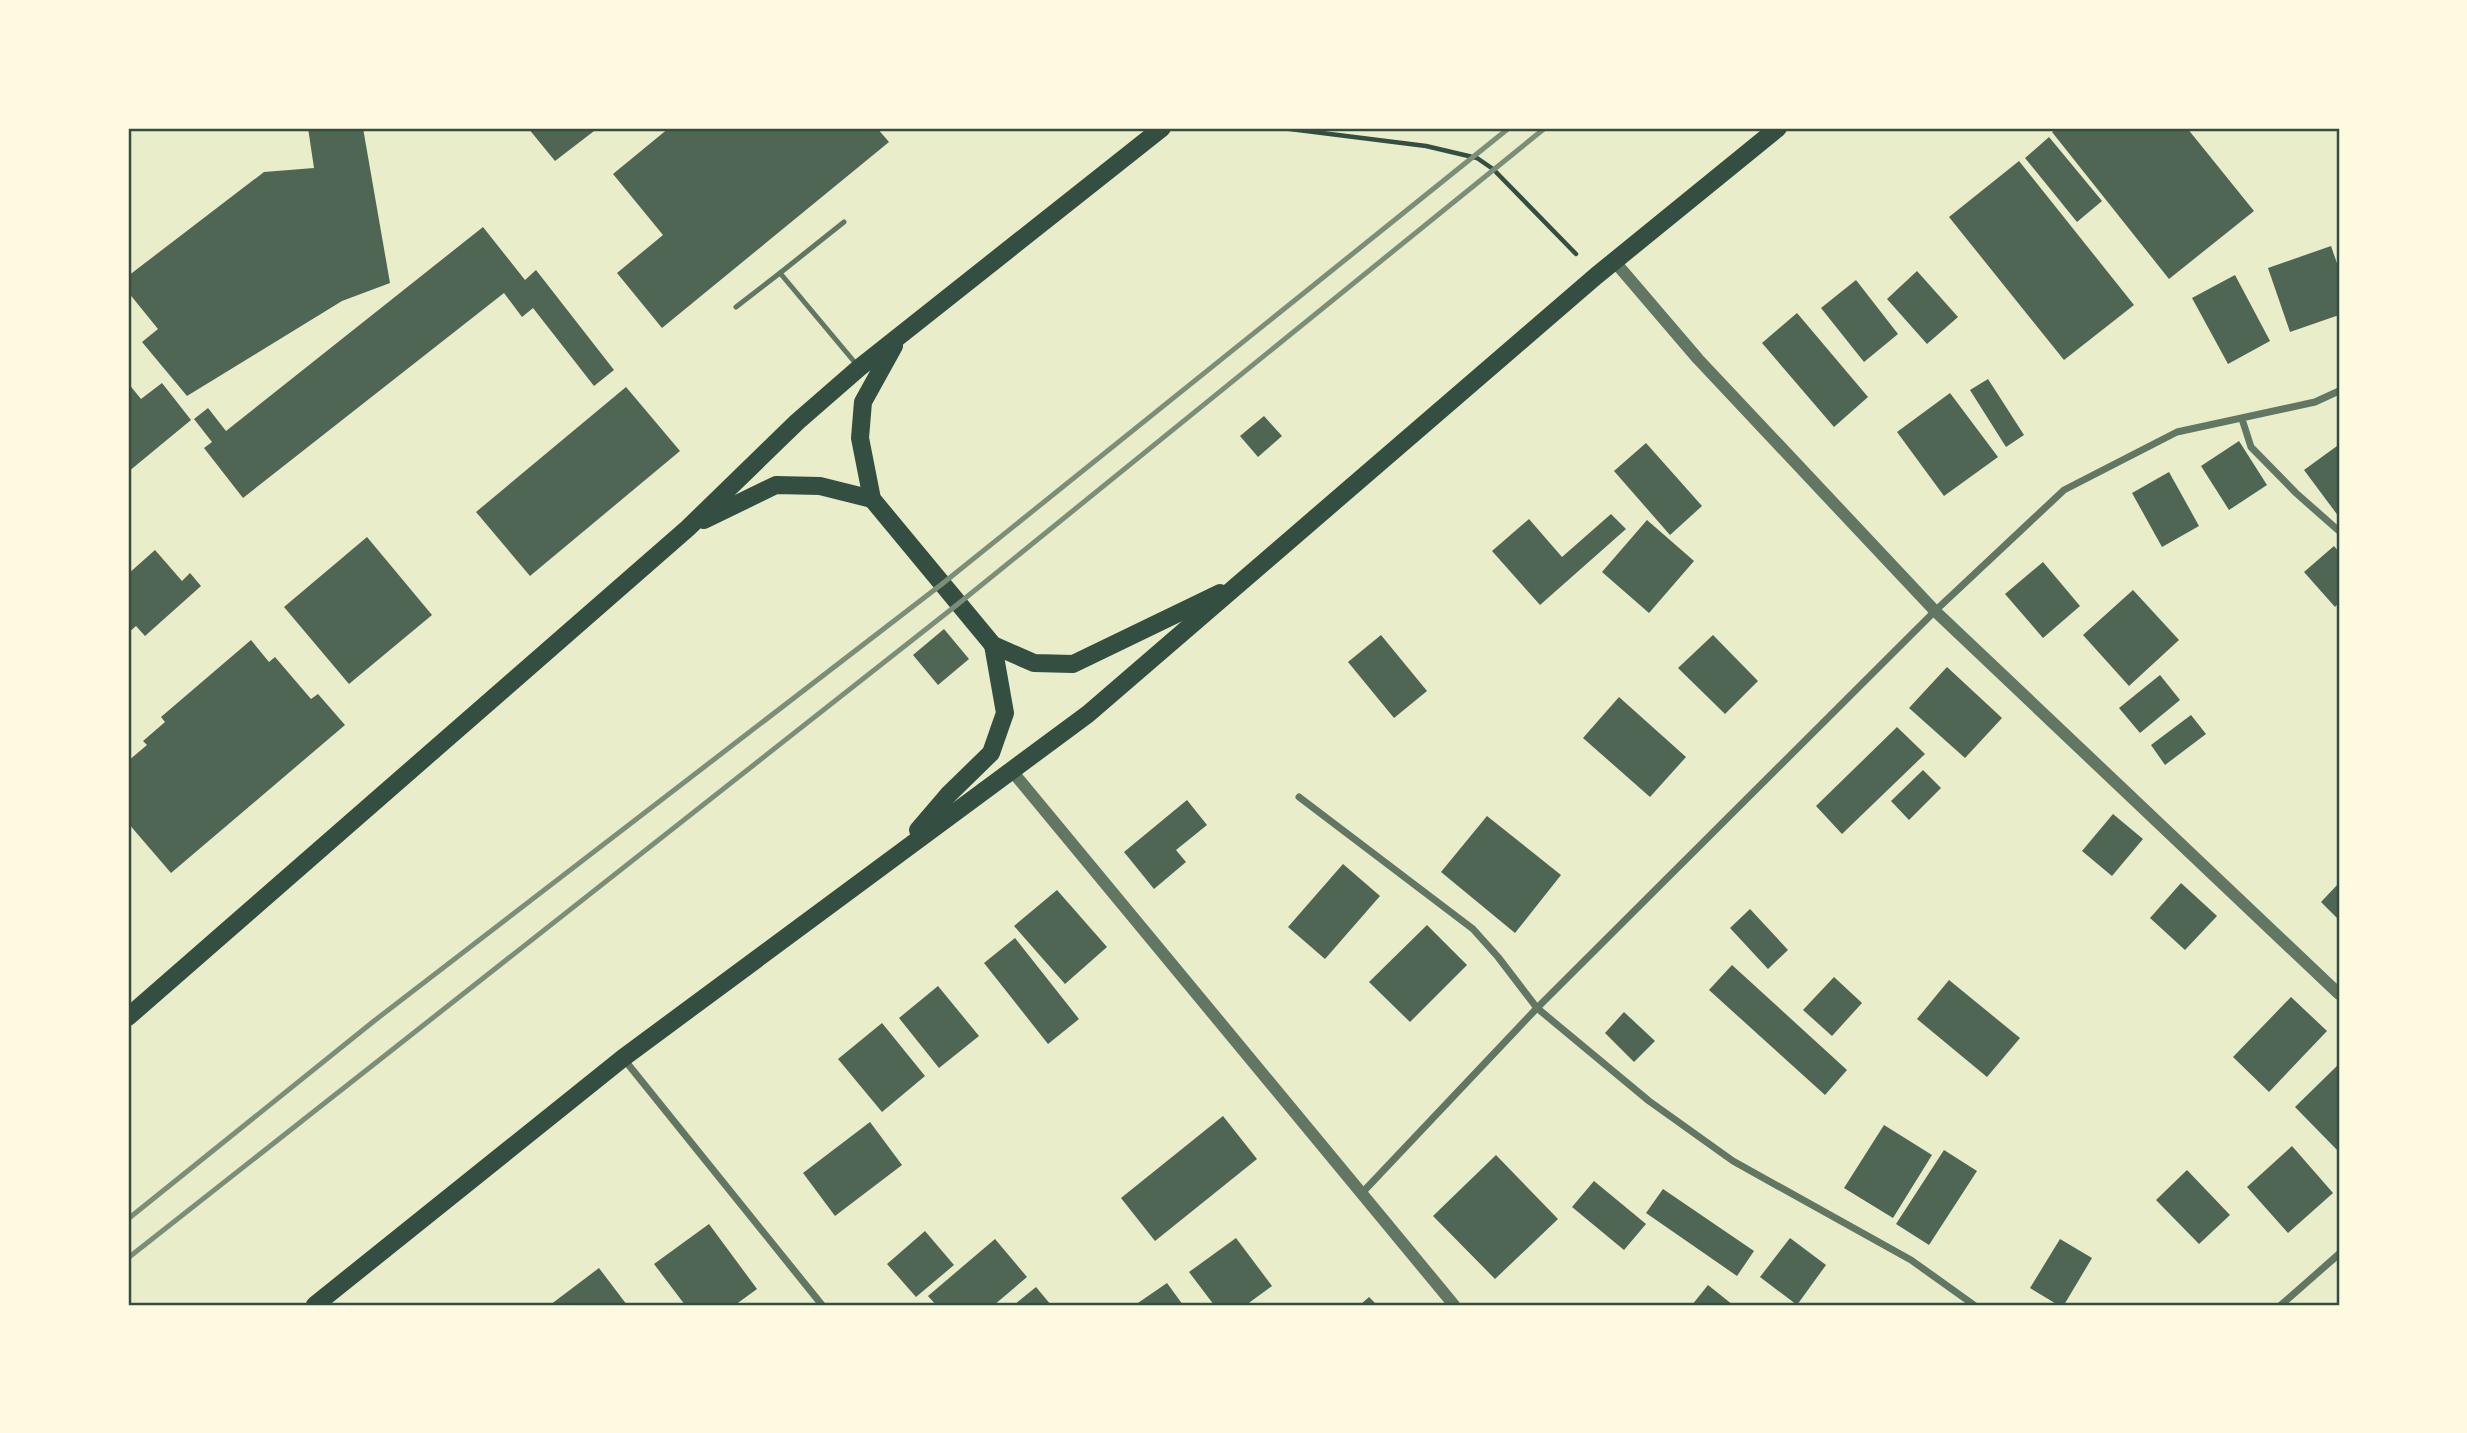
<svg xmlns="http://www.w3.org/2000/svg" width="2467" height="1433" viewBox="0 0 2467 1433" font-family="'PT Sans',sans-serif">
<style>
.building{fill:#4f6655}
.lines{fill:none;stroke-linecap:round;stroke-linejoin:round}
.path{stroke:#344e41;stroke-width:4.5}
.service{stroke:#617663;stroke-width:5}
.minor{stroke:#617663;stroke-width:7}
.tertiary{stroke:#617663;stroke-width:12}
.primary{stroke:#344e41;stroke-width:18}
.rail{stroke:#7c8e77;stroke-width:5}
.neatline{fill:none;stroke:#344e41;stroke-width:2.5}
</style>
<rect width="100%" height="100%" fill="#e9edc9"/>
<g class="building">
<path d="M 308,128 L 363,128 L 390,283 L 342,301 L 187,396 L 142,342 L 158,329 L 128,292 L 128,276 L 264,172 L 314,168 Z"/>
<path d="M 528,128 L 598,128 L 555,161 Z"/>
<path d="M 669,128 L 877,128 L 889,142 L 662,328 L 617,273 L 663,235 L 613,174 Z"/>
<path d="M 2058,128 L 2187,128 L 2254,211 L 2169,279 L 2052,132 Z"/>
<path d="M 2049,137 L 2102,201 L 2077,222 L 2025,158 Z"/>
<path d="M 2019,161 L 2134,305 L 2064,360 L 1949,217 Z"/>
<path d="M 483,227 L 525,280 L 536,270 L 614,370 L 594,386 L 533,308 L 522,317 L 504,293 L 243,498 L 204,448 L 212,442 L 194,419 L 208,408 L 226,431 Z"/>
<path d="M 2331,246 L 2339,269 L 2339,315 L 2290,332 L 2268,268 Z"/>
<path d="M 1917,271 L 1958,317 L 1927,344 L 1887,299 Z"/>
<path d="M 2235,275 L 2270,341 L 2228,364 L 2192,298 Z"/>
<path d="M 1856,280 L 1898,334 L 1864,362 L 1821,308 Z"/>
<path d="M 1797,313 L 1868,397 L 1834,427 L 1762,343 Z"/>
<path d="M 1988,379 L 2024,435 L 2006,447 L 1970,390 Z"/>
<path d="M 128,383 L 141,399 L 162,383 L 191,420 L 128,472 Z"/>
<path d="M 626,387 L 680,451 L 530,576 L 476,512 Z"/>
<path d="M 1950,393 L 1998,457 L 1944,496 L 1897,432 Z"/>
<path d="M 1264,416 L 1282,436 L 1258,457 L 1240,436 Z"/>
<path d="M 2239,441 L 2267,485 L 2229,510 L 2201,466 Z"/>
<path d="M 1646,443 L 1702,506 L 1670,535 L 1614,471 Z"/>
<path d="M 2337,446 L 2339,449 L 2339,517 L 2304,470 Z"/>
<path d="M 2169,472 L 2199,526 L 2162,547 L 2132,493 Z"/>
<path d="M 1611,514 L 1626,529 L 1540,605 L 1492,551 L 1529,519 L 1562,557 Z"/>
<path d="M 1647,520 L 1694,561 L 1649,613 L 1602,572 Z"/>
<path d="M 367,537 L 432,615 L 349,684 L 284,607 Z"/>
<path d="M 2334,546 L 2339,552 L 2339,603 L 2335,607 L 2304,572 Z"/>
<path d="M 155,550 L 182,581 L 190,573 L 201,586 L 145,636 L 136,626 L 128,633 L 128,574 Z"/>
<path d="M 2043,562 L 2080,606 L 2043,638 L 2005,594 Z"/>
<path d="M 2133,590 L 2179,640 L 2129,686 L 2083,635 Z"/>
<path d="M 944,629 L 969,659 L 938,685 L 913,655 Z"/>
<path d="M 1381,635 L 1427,691 L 1394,718 L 1348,662 Z"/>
<path d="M 1713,635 L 1758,681 L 1725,714 L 1678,668 Z"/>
<path d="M 251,640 L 269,662 L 275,657 L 311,699 L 318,694 L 345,725 L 171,873 L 128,823 L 128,761 L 147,745 L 143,741 L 165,722 L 161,717 Z"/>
<path d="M 1947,667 L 2002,718 L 1965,758 L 1909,708 Z"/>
<path d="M 2160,675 L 2180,700 L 2140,733 L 2119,708 Z"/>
<path d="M 1619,697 L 1686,757 L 1650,797 L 1583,738 Z"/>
<path d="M 2191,715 L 2206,734 L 2165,765 L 2151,745 Z"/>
<path d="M 1897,727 L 1925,754 L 1842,834 L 1816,806 Z"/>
<path d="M 1923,770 L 1941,788 L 1909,820 L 1891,801 Z"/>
<path d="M 1187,800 L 1207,825 L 1176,850 L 1186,862 L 1154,889 L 1124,852 Z"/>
<path d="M 2113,814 L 2143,839 L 2112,876 L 2082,851 Z"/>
<path d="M 1487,816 L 1561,875 L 1515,933 L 1441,872 Z"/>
<path d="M 1343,864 L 1380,896 L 1325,959 L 1288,927 Z"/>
<path d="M 2181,883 L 2217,916 L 2185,950 L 2150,918 Z"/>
<path d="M 2339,883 L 2339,920 L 2321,902 Z"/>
<path d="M 1057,890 L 1107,947 L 1065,984 L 1014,926 Z"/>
<path d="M 1750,909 L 1788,950 L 1768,969 L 1730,928 Z"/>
<path d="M 1427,925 L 1467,965 L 1410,1022 L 1369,982 Z"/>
<path d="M 1015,938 L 1079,1019 L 1048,1044 L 984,963 Z"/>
<path d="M 1732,965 L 1847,1070 L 1825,1095 L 1709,990 Z"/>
<path d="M 1834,977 L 1862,1003 L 1832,1036 L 1803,1010 Z"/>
<path d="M 1949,980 L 2020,1038 L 1987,1077 L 1917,1019 Z"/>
<path d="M 938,986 L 979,1036 L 939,1068 L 899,1018 Z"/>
<path d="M 2291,997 L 2327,1031 L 2269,1092 L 2233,1057 Z"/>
<path d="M 1624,1012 L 1655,1041 L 1634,1062 L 1605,1033 Z"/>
<path d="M 882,1023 L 925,1076 L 882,1112 L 838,1059 Z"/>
<path d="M 2339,1064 L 2339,1152 L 2295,1107 Z"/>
<path d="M 1223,1116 L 1257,1159 L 1155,1241 L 1121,1198 Z"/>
<path d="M 870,1122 L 902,1165 L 835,1216 L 803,1173 Z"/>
<path d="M 1884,1125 L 1932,1155 L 1893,1218 L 1844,1188 Z"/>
<path d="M 2292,1146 L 2333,1193 L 2288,1233 L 2247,1187 Z"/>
<path d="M 1944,1150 L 1977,1171 L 1929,1245 L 1896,1224 Z"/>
<path d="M 1496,1155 L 1558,1219 L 1495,1279 L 1433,1216 Z"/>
<path d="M 2187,1170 L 2230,1215 L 2199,1244 L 2156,1200 Z"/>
<path d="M 1594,1181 L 1646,1224 L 1624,1250 L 1572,1207 Z"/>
<path d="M 1663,1189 L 1754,1251 L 1737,1276 L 1646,1213 Z"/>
<path d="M 709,1224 L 757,1289 L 735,1305 L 685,1305 L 654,1264 Z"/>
<path d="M 925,1231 L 954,1265 L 916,1297 L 887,1264 Z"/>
<path d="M 1236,1238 L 1272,1286 L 1246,1305 L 1214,1305 L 1189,1272 Z"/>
<path d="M 1790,1238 L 1826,1265 L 1797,1305 L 1760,1277 Z"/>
<path d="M 995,1239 L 1027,1277 L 994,1305 L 936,1305 L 928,1296 Z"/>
<path d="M 2060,1239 L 2092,1258 L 2064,1305 L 2058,1305 L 2030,1288 Z"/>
<path d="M 599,1268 L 627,1305 L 550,1305 Z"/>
<path d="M 1167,1283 L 1183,1305 L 1135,1305 Z"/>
<path d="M 1708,1285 L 1733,1305 L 1692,1305 Z"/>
<path d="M 1036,1287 L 1051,1305 L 1014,1305 Z"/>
<path d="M 1369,1297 L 1377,1305 L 1360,1305 Z"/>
</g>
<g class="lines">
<path class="path" d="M 1282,128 L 1426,146 L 1477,158 L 1493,169 L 1576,254"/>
<g class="service">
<path d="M 844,222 L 780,273 L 857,365"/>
<path d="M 736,307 L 780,273"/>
</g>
<g class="minor">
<path d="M 2242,419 L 2251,447 L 2296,493 L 2339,531"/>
<path d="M 1299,797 L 1473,929 L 1498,957 L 1537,1008 L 1649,1101 L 1733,1161 L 1911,1260 L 1974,1305"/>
<path d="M 623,1058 L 822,1305"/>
<path d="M 1362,1193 L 1537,1008 L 1935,611 L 2064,490 L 2177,432 L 2315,402 L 2339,391"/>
<path d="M 2281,1305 L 2339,1254"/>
</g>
<g class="tertiary">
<path d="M 1615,262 L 1698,359 L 1935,611 L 2339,994"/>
<path d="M 1012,771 L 1454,1305"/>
</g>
<g class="primary">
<path d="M 894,346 L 863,402 L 860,438 L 872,499 L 993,645 L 1034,663 L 1073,664 L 1220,593"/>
<path d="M 704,520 L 776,485 L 820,486 L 872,499"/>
<path d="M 918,830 L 948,795 L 991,753 L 1005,713 L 993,645"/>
<path d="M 128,1017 L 688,528 L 797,422 L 859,368 L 1162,128"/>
<path d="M 315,1305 L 623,1058 L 1088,714 L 1596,276 L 1778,128"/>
</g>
<g class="rail">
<path d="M 128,1219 L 374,1021 L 942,584 L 1509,128"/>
<path d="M 128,1258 L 958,604 L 1545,128"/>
</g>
</g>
<rect width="2467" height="1433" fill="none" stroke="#fefae0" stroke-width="259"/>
<rect x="130" y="130" width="2208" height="1174" class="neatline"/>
</svg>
